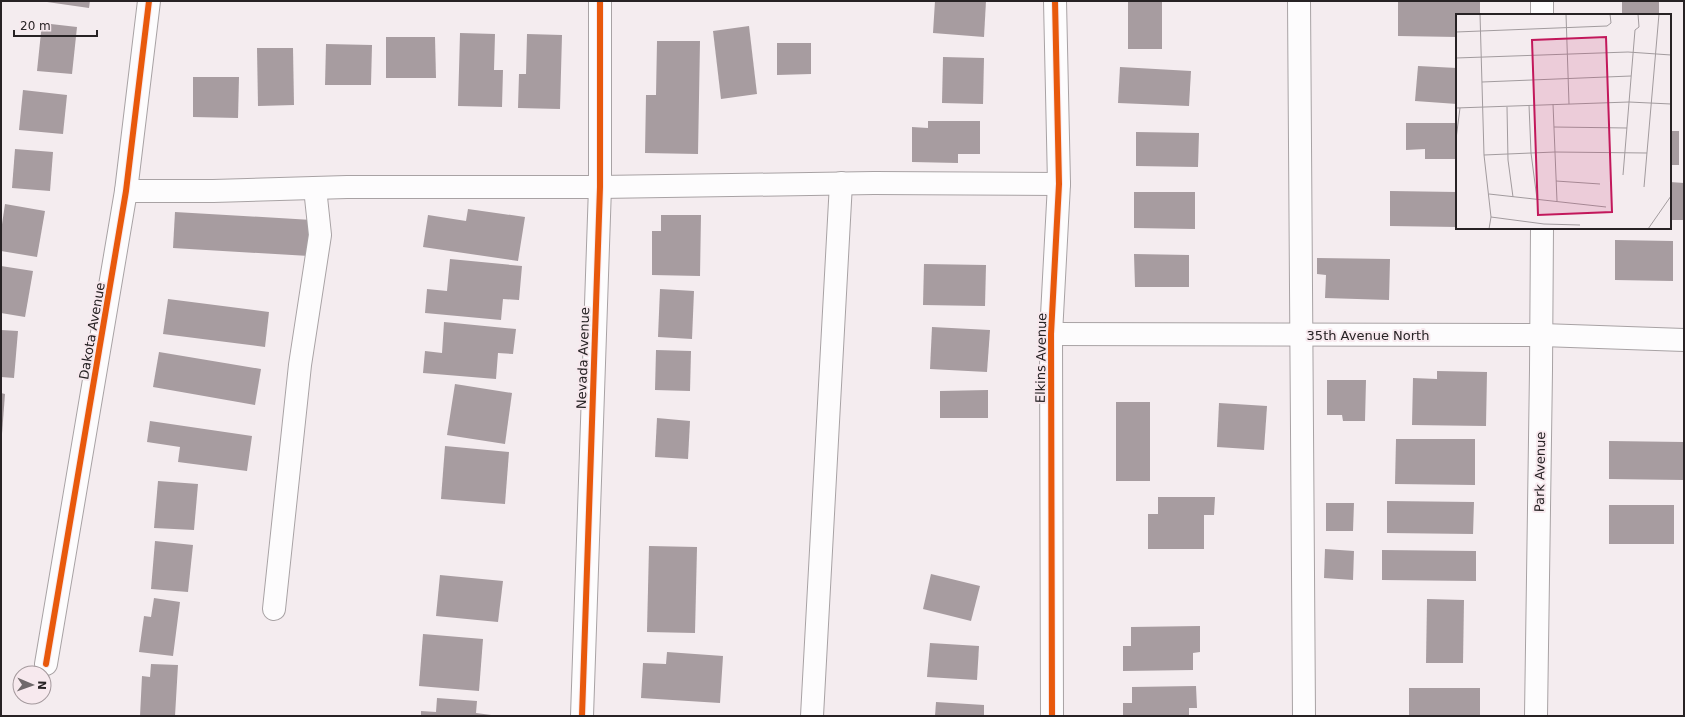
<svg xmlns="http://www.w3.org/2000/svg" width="1685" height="717" viewBox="0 0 1685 717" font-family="'DejaVu Sans',sans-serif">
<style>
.building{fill:#a79ca0}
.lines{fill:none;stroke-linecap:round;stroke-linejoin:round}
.minor-casing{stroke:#a8a2a4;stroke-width:24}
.minor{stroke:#fdfcfd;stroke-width:22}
.cycleway-casing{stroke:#f7e9ee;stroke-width:8}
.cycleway{stroke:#e8590c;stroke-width:6}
.labels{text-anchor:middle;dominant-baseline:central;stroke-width:4;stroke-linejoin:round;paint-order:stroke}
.street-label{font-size:13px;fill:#272224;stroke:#f7e9ee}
.inset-road{fill:none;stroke:#a29b9e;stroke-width:1}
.view{fill:#c2185b;fill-opacity:0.15;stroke:#c2185b;stroke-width:2}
.inset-edge{fill:none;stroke:#272224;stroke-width:2}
</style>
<rect width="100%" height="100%" fill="#f4ecef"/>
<g class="building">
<path d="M 40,1 L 90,1 L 89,8 Z"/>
<path d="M 935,1 L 986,1 L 984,37 L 933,33 Z"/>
<path d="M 1398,1 L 1480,1 L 1480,15 L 1457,15 L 1457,37 L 1398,36 Z"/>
<rect x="1622" y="1" width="37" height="14"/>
<rect x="1128" y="2" width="34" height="47"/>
<path d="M 42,23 L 77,27 L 72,74 L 37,71 Z"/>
<path d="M 749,26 L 757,94 L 721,99 L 713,31 Z"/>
<path d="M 460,33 L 495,34 L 494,70 L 503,70 L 502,107 L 458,106 Z"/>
<path d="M 527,34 L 562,35 L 560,109 L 518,108 L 519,74 L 526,74 Z"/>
<path d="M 386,37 L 435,37 L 436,78 L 386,78 Z"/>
<path d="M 657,41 L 700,41 L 698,154 L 645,153 L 646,95 L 656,95 Z"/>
<path d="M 777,43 L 811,43 L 811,74 L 777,75 Z"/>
<path d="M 326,44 L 372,45 L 371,85 L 325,85 Z"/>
<path d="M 257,48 L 293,48 L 294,105 L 258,106 Z"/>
<path d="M 943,57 L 984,58 L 983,104 L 942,103 Z"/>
<path d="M 1418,66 L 1457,68 L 1457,104 L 1415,101 Z"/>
<path d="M 1120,67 L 1191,71 L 1189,106 L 1118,103 Z"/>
<path d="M 193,77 L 239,77 L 238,118 L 193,117 Z"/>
<path d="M 23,90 L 67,95 L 63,134 L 19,130 Z"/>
<path d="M 928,121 L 980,121 L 980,154 L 958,154 L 958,163 L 912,162 L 912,127 L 928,128 Z"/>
<path d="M 1406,123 L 1457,123 L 1457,159 L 1425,159 L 1425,149 L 1406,150 Z"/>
<rect x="1670" y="131" width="9" height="34"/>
<path d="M 1136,132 L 1199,133 L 1198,167 L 1136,166 Z"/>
<path d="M 15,149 L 53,152 L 50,191 L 12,188 Z"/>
<path d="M 1670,182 L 1684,183 L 1684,220 L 1670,220 Z"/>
<path d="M 1390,191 L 1457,192 L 1457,227 L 1390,226 Z"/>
<path d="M 1134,192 L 1195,192 L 1195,229 L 1134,228 Z"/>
<path d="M 5,204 L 45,211 L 37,257 L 1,251 L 1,231 Z"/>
<path d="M 468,209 L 525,217 L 518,261 L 423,247 L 428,215 L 466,221 Z"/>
<path d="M 175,212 L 312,220 L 309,256 L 173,248 Z"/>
<path d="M 661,215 L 701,215 L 700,276 L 652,275 L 652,231 L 661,231 Z"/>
<path d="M 1615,240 L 1673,241 L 1673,281 L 1615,280 Z"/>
<path d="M 1134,254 L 1189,255 L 1189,287 L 1135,287 Z"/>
<path d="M 1317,258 L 1390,259 L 1389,300 L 1325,298 L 1326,275 L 1317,274 Z"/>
<path d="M 450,259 L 522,266 L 519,300 L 503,299 L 501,320 L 425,313 L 427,289 L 447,291 Z"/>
<path d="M 924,264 L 986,265 L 985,306 L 923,305 Z"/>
<path d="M 1,266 L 33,271 L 25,317 L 1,313 Z"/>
<path d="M 660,289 L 694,291 L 692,339 L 658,337 Z"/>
<path d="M 168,299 L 269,312 L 265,347 L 163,334 Z"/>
<path d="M 444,322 L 516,329 L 513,354 L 498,353 L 496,379 L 423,373 L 425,351 L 442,353 Z"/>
<path d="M 932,327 L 990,330 L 987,372 L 930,369 Z"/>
<path d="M 1,330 L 18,331 L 14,378 L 1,377 Z"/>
<path d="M 656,350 L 691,351 L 690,391 L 655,390 Z"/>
<path d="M 159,352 L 261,369 L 255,405 L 153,387 Z"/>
<path d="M 1437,371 L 1487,372 L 1486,426 L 1412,425 L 1413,378 L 1437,379 Z"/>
<path d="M 1327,380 L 1366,380 L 1365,421 L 1343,421 L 1342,415 L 1327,415 Z"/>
<path d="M 455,384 L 512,393 L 505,444 L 447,435 Z"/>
<path d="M 988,390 L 988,418 L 940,418 L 940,391 Z"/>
<path d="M 1,393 L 5,394 L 2,434 L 1,434 Z"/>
<rect x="1116" y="402" width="34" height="79"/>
<path d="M 1219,403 L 1267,406 L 1264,450 L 1217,447 Z"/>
<path d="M 657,418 L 690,421 L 688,459 L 655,457 Z"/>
<path d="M 150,421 L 252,436 L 247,471 L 178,462 L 180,447 L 147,442 Z"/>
<path d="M 1396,439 L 1475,439 L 1475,485 L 1395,484 Z"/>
<path d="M 1609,441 L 1684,442 L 1684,480 L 1609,479 Z"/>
<path d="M 445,446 L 509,452 L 505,504 L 441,499 Z"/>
<path d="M 158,481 L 198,484 L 194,530 L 154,528 Z"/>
<path d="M 1158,497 L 1215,497 L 1214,515 L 1204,515 L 1204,549 L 1148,549 L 1148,514 L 1158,514 Z"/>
<path d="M 1387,501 L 1474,502 L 1473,534 L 1387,533 Z"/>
<path d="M 1326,503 L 1354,503 L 1353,531 L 1326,531 Z"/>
<rect x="1609" y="505" width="65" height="39"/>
<path d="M 155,541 L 193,545 L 188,592 L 151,589 Z"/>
<path d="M 649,546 L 697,547 L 695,633 L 647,632 Z"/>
<path d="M 1325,549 L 1354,551 L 1353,580 L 1324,578 Z"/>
<path d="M 1382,550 L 1476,551 L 1476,581 L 1382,580 Z"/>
<path d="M 931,574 L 980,586 L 971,621 L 923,609 Z"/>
<path d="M 440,575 L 503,581 L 498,622 L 436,616 Z"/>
<path d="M 154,598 L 180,602 L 173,656 L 139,652 L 144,616 L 151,617 Z"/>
<path d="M 1427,599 L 1464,600 L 1463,663 L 1426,663 Z"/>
<path d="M 1200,626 L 1200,652 L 1193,653 L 1193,670 L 1123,671 L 1123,646 L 1131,646 L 1131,627 Z"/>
<path d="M 423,634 L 483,639 L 479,691 L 419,686 Z"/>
<path d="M 930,643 L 979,646 L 977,680 L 927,677 Z"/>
<path d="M 667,652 L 723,656 L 720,703 L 641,698 L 643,663 L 666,664 Z"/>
<path d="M 151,664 L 178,665 L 175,716 L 140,716 L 142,676 L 150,677 Z"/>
<path d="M 1196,686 L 1197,708 L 1189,708 L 1189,716 L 1123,716 L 1123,703 L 1132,703 L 1132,687 Z"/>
<rect x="1409" y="688" width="71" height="28"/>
<path d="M 437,698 L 477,701 L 476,713 L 499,716 L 421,716 L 421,711 L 436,712 Z"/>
<path d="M 936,702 L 984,705 L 984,716 L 935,716 Z"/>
</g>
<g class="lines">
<g class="minor-casing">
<g id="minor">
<path d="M 1299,1 L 1304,716"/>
<path d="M 1542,1 L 1542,15"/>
<path d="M 126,191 L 213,191 L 347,187 L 600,187 L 874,183 L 1059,184"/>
<path d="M 1051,334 L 1542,335 L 1684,340"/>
<path d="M 274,609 L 300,365 L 320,235 L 315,188"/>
<path d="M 46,664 L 126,191 L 149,1"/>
<path d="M 582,716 L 600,187 L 600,1"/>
<path d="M 812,716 L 841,183"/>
<path d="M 1052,716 L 1051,334 L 1059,184 L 1055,1"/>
<path d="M 1536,716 L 1541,370 L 1542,228"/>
</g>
</g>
<use href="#minor" class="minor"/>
<g class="cycleway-casing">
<g id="cycleway">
<path d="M 46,664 L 126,191 L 149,1"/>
<path d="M 582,716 L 600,187 L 600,1"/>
<path d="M 1052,716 L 1051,334 L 1059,184 L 1055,1"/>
</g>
</g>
<use href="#cycleway" class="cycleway"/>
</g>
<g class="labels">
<g class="street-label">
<text transform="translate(92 331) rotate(-80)">Dakota Avenue</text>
<text x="1368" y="335">35th Avenue North</text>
<text transform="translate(583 358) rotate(-88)">Nevada Avenue</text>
<text transform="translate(1041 358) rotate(-89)">Elkins Avenue</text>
<text transform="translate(1540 472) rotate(-89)">Park Avenue</text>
</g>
</g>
<g transform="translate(1456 14)">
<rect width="215" height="215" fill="#f4ecef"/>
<path class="inset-road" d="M 24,0 L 28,141 L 35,203 L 33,215M 110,0 L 113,90M 0,18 L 151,12 L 155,9 L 154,0M 0,44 L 172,38 L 215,41M 26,68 L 175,62M 97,90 L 101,187M 73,91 L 75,139 L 81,185M 51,93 L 52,146 L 57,183M 0,94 L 173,88 L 215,90M 98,113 L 171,114M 0,125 L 4,94M 28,141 L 99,138 L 191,139M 167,161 L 179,16 L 183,13 L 182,0M 100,167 L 144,170M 188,173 L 203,0M 33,180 L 150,193M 35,203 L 88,210 L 124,211M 192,215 L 215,182"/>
<path class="view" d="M 150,23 L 156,198 L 82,201 L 76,26 Z"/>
<rect width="215" height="215" class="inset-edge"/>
</g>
<rect width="1685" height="717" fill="none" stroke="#272224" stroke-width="4"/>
<g transform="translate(32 685) rotate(92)"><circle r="19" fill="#f7e9ee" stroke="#a4999d"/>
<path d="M0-3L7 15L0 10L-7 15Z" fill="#6f696b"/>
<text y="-6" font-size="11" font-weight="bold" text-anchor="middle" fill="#272224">N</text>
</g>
<path d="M14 30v6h83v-6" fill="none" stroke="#272224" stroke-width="2"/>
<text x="20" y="30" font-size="12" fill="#272224" stroke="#f7e9ee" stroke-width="3" paint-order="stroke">20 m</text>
</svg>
